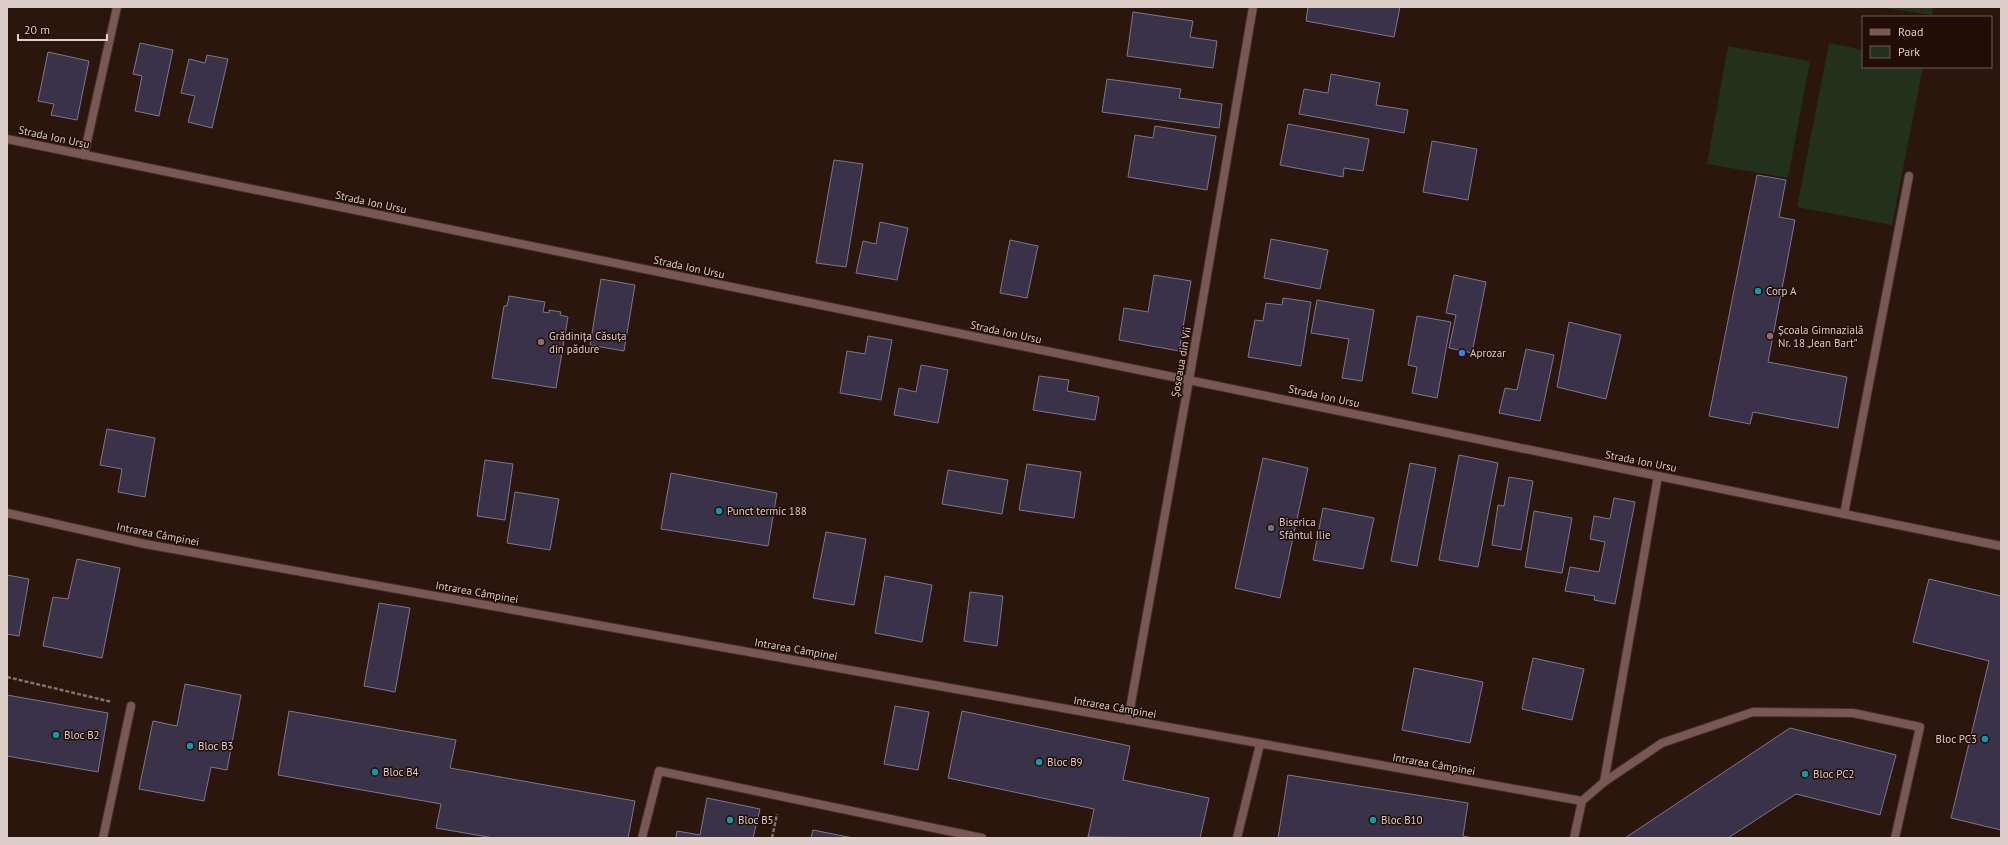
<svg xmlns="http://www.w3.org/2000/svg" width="2008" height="845" viewBox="0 0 2008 845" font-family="'PT Sans',sans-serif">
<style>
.green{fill:#23301b}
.building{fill:#393249;stroke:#7c768e}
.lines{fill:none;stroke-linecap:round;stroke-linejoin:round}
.service-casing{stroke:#443028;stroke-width:10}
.minor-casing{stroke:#443028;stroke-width:10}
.tertiary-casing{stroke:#443028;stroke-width:10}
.path{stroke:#83716a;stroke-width:2.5;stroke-dasharray:4 2;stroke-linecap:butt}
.service{stroke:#795754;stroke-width:8}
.minor{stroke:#795754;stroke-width:8}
.tertiary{stroke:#795754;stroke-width:8}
.culture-dot{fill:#0f9aa8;stroke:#210c06;stroke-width:1.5}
.education-dot{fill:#8d6e63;stroke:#210c06;stroke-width:1.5}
.shop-dot{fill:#3f7fe0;stroke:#210c06;stroke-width:1.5}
.worship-dot{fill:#6b7280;stroke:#210c06;stroke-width:1.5}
.labels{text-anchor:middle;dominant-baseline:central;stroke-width:3;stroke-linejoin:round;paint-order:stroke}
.street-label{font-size:11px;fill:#decec9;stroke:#210c06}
.poi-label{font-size:11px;fill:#decec9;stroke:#210c06;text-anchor:start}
</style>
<rect width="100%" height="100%" fill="#2b160e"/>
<g class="green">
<path d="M 1879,7 L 1933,7 L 1932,15 Z"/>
<path d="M 1829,43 L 1863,50 L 1863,67 L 1923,67 L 1892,225 L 1797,207 Z"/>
<path d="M 1728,46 L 1810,61 L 1788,178 L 1707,164 Z"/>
</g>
<g class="building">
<path d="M 1308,7 L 1400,7 L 1394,37 L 1306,21 Z"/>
<path d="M 1133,12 L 1193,21 L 1190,37 L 1217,41 L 1213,68 L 1127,56 Z"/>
<path d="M 140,43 L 173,50 L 159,116 L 135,111 L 142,76 L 133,74 Z"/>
<path d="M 48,52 L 89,61 L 77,120 L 51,115 L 54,104 L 38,101 Z"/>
<path d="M 207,55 L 228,59 L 212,128 L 188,122 L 195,96 L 181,93 L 189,59 L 205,63 Z"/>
<path d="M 1331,74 L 1380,83 L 1376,105 L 1408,110 L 1404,133 L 1299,114 L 1304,89 L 1328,93 Z"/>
<path d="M 1107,79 L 1181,89 L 1179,98 L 1222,104 L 1219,128 L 1102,112 Z"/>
<path d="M 1288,124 L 1369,139 L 1363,171 L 1344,168 L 1343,177 L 1280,165 Z"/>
<path d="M 1155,126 L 1216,136 L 1207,190 L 1128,177 L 1135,135 L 1153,138 Z"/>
<path d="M 1432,141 L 1477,149 L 1468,200 L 1423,192 Z"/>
<path d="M 834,160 L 863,164 L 846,267 L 816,263 Z"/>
<path d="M 1757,175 L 1786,180 L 1779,217 L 1795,220 L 1768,362 L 1847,377 L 1838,428 L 1753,412 L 1750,424 L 1709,416 Z"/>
<path d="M 880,222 L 908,228 L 897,280 L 856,273 L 863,241 L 876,244 Z"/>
<path d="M 1271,239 L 1328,250 L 1320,289 L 1264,278 Z"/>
<path d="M 1010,240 L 1038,246 L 1027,298 L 1000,293 Z"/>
<path d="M 1154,275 L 1191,281 L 1179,351 L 1119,340 L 1124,308 L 1148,312 Z"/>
<path d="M 1454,275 L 1486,282 L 1472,353 L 1449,348 L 1456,315 L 1446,313 Z"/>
<path d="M 601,279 L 635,285 L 624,351 L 590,345 Z"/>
<path d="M 509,296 L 545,302 L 543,312 L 549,313 L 549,310 L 561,312 L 560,315 L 568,317 L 556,388 L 492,378 L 504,306 L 507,306 Z"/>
<path d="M 1283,298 L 1311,302 L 1301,366 L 1248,357 L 1255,320 L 1263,321 L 1266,303 L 1282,305 Z"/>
<path d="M 1317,300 L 1374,310 L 1362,381 L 1342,378 L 1349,339 L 1311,333 Z"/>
<path d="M 1417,316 L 1451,322 L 1437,398 L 1412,393 L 1417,367 L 1408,365 Z"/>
<path d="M 1569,322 L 1621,335 L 1606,399 L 1557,387 Z"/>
<path d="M 868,336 L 892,340 L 881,400 L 840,393 L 847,351 L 865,354 Z"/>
<path d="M 1526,349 L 1554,355 L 1540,421 L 1499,413 L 1505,388 L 1517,390 Z"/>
<path d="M 921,365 L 948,370 L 938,423 L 894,415 L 899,388 L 916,392 Z"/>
<path d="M 1039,376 L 1069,380 L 1067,391 L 1099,397 L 1095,420 L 1033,410 Z"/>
<path d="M 107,429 L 155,438 L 145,497 L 118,492 L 122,469 L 100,465 Z"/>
<path d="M 1459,455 L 1498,463 L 1478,567 L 1439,560 Z"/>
<path d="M 1263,458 L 1308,468 L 1280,598 L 1235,588 Z"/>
<path d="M 485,460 L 513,464 L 505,520 L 477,516 Z"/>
<path d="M 1410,463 L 1436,468 L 1417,566 L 1391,561 Z"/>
<path d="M 1027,464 L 1081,472 L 1074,518 L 1019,510 Z"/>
<path d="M 948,470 L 1008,480 L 1002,514 L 942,504 Z"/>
<path d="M 671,473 L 777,493 L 768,546 L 661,529 Z"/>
<path d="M 1509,477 L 1533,481 L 1521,550 L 1492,545 L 1498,505 L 1504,506 Z"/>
<path d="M 515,492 L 559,499 L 550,550 L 507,543 Z"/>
<path d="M 1614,498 L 1635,502 L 1615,604 L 1594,600 L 1595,596 L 1565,591 L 1570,567 L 1599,572 L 1605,542 L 1590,539 L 1594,516 L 1610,519 Z"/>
<path d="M 1323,508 L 1374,518 L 1363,569 L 1313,560 Z"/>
<path d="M 1534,511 L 1572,518 L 1562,573 L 1525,567 Z"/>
<path d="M 826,532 L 866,539 L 854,605 L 813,598 Z"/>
<path d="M 77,559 L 120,568 L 102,658 L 43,646 L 53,597 L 68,599 Z"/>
<path d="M 7,575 L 29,579 L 19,636 L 7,634 Z"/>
<path d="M 885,576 L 932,585 L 922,642 L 875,633 Z"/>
<path d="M 1929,579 L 2001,596 L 2001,830 L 1951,818 L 1989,661 L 1913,642 Z"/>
<path d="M 970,592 L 1003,596 L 997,646 L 964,641 Z"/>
<path d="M 379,603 L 410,608 L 395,692 L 364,686 Z"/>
<path d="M 1533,658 L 1584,669 L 1572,720 L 1522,709 Z"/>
<path d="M 1414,668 L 1483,682 L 1470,743 L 1402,730 Z"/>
<path d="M 185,684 L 241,695 L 227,770 L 211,767 L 204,801 L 139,789 L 153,721 L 177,726 Z"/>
<path d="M 7,695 L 108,713 L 98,772 L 7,756 Z"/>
<path d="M 895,706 L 929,712 L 918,770 L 884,764 Z"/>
<path d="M 289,711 L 456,740 L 450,768 L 635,801 L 628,838 L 494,838 L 436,828 L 441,804 L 278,775 Z"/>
<path d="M 962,711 L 1130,746 L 1123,780 L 1209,798 L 1200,838 L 1088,837 L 1094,809 L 948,778 Z"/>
<path d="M 1790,728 L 1896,755 L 1880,815 L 1796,794 L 1728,838 L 1625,838 Z"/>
<path d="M 1288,775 L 1468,803 L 1463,836 L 1473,838 L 1278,838 Z"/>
<path d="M 707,798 L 760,809 L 753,838 L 676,838 L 677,831 L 700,835 Z"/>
<path d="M 813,830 L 853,838 L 811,838 Z"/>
</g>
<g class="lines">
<g class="service-casing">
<g id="service">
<path d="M 84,155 L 117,7"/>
<path d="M 1844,514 L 1909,176"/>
<path d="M 1604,782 L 1662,743 L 1753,712 L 1853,713 L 1920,727 L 1895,838"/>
<path d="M 103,838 L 131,706"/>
<path d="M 642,838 L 659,771 L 982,838"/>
<path d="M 1237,838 L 1260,744"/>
<path d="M 1574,838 L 1582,801"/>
</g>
</g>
<g class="minor-casing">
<g id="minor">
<path d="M 7,139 L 2001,546"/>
<path d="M 7,513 L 145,544 L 1582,801 L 1604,782 L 1658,476"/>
</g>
</g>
<g class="tertiary-casing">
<path id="tertiary" d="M 1128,720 L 1189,380 L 1253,7"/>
</g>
<g class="path">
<path d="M 7,677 L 112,702"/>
<path d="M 772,838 L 777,814"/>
</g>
<use href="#service" class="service"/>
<use href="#minor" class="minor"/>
<use href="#tertiary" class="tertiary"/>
</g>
<g class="culture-dot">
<circle cx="1758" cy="291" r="4"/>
<circle cx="719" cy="511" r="4"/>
<circle cx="56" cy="735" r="4"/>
<circle cx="1985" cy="739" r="4"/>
<circle cx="190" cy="746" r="4"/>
<circle cx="1039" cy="762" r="4"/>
<circle cx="375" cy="772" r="4"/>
<circle cx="1805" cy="774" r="4"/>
<circle cx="730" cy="820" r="4"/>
<circle cx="1373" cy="820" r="4"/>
</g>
<g class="education-dot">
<circle cx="1770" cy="336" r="4"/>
<circle cx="541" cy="342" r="4"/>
</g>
<circle class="shop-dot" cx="1462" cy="353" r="4"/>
<circle class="worship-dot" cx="1271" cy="528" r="4"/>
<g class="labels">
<g class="street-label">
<text transform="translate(54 137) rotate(12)">Strada Ion Ursu</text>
<text transform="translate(371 202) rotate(12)">Strada Ion Ursu</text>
<text transform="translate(689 267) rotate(12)">Strada Ion Ursu</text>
<text transform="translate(1006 332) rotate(12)">Strada Ion Ursu</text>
<text transform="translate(1181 362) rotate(-80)">Șoseaua din Vii</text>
<text transform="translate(1324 396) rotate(12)">Strada Ion Ursu</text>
<text transform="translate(1641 461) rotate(11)">Strada Ion Ursu</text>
<text transform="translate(158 534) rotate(11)">Intrarea Câmpinei</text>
<text transform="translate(477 592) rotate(10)">Intrarea Câmpinei</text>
<text transform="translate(796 649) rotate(10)">Intrarea Câmpinei</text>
<text transform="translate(1115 707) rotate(10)">Intrarea Câmpinei</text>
<text transform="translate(1434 764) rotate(10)">Intrarea Câmpinei</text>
</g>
<g class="poi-label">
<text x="1766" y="291">Corp A</text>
<text x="1778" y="330">Școala Gimnazială<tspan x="1778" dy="13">Nr. 18 „Jean Bart”</tspan></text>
<text x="549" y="336">Grădinița Căsuța<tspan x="549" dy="13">din pădure</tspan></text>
<text x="1470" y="353">Aprozar</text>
<text x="727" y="511">Punct termic 188</text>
<text x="1279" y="522">Biserica<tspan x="1279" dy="13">Sfântul Ilie</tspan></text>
<text x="64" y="735">Bloc B2</text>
<text x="1977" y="739" text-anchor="end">Bloc PC3</text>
<text x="198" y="746">Bloc B3</text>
<text x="1047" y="762">Bloc B9</text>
<text x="383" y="772">Bloc B4</text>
<text x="1813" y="774">Bloc PC2</text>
<text x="738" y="820">Bloc B5</text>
<text x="1381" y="820">Bloc B10</text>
</g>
</g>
<rect width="2008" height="845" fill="none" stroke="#decec9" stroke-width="16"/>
<rect x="1862" y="16" width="130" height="52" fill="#210c06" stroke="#6d5a54"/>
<rect x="1870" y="29" width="20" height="6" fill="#795754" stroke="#6d5a54"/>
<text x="1898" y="36" font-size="12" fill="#decec9">Road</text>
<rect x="1870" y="46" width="20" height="12" fill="#23301b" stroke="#6d5a54"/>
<text x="1898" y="56" font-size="12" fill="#decec9">Park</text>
<path d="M18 34v6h89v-6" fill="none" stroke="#decec9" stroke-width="2"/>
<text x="24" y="34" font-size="12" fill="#decec9" stroke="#210c06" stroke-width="3" paint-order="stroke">20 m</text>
</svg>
